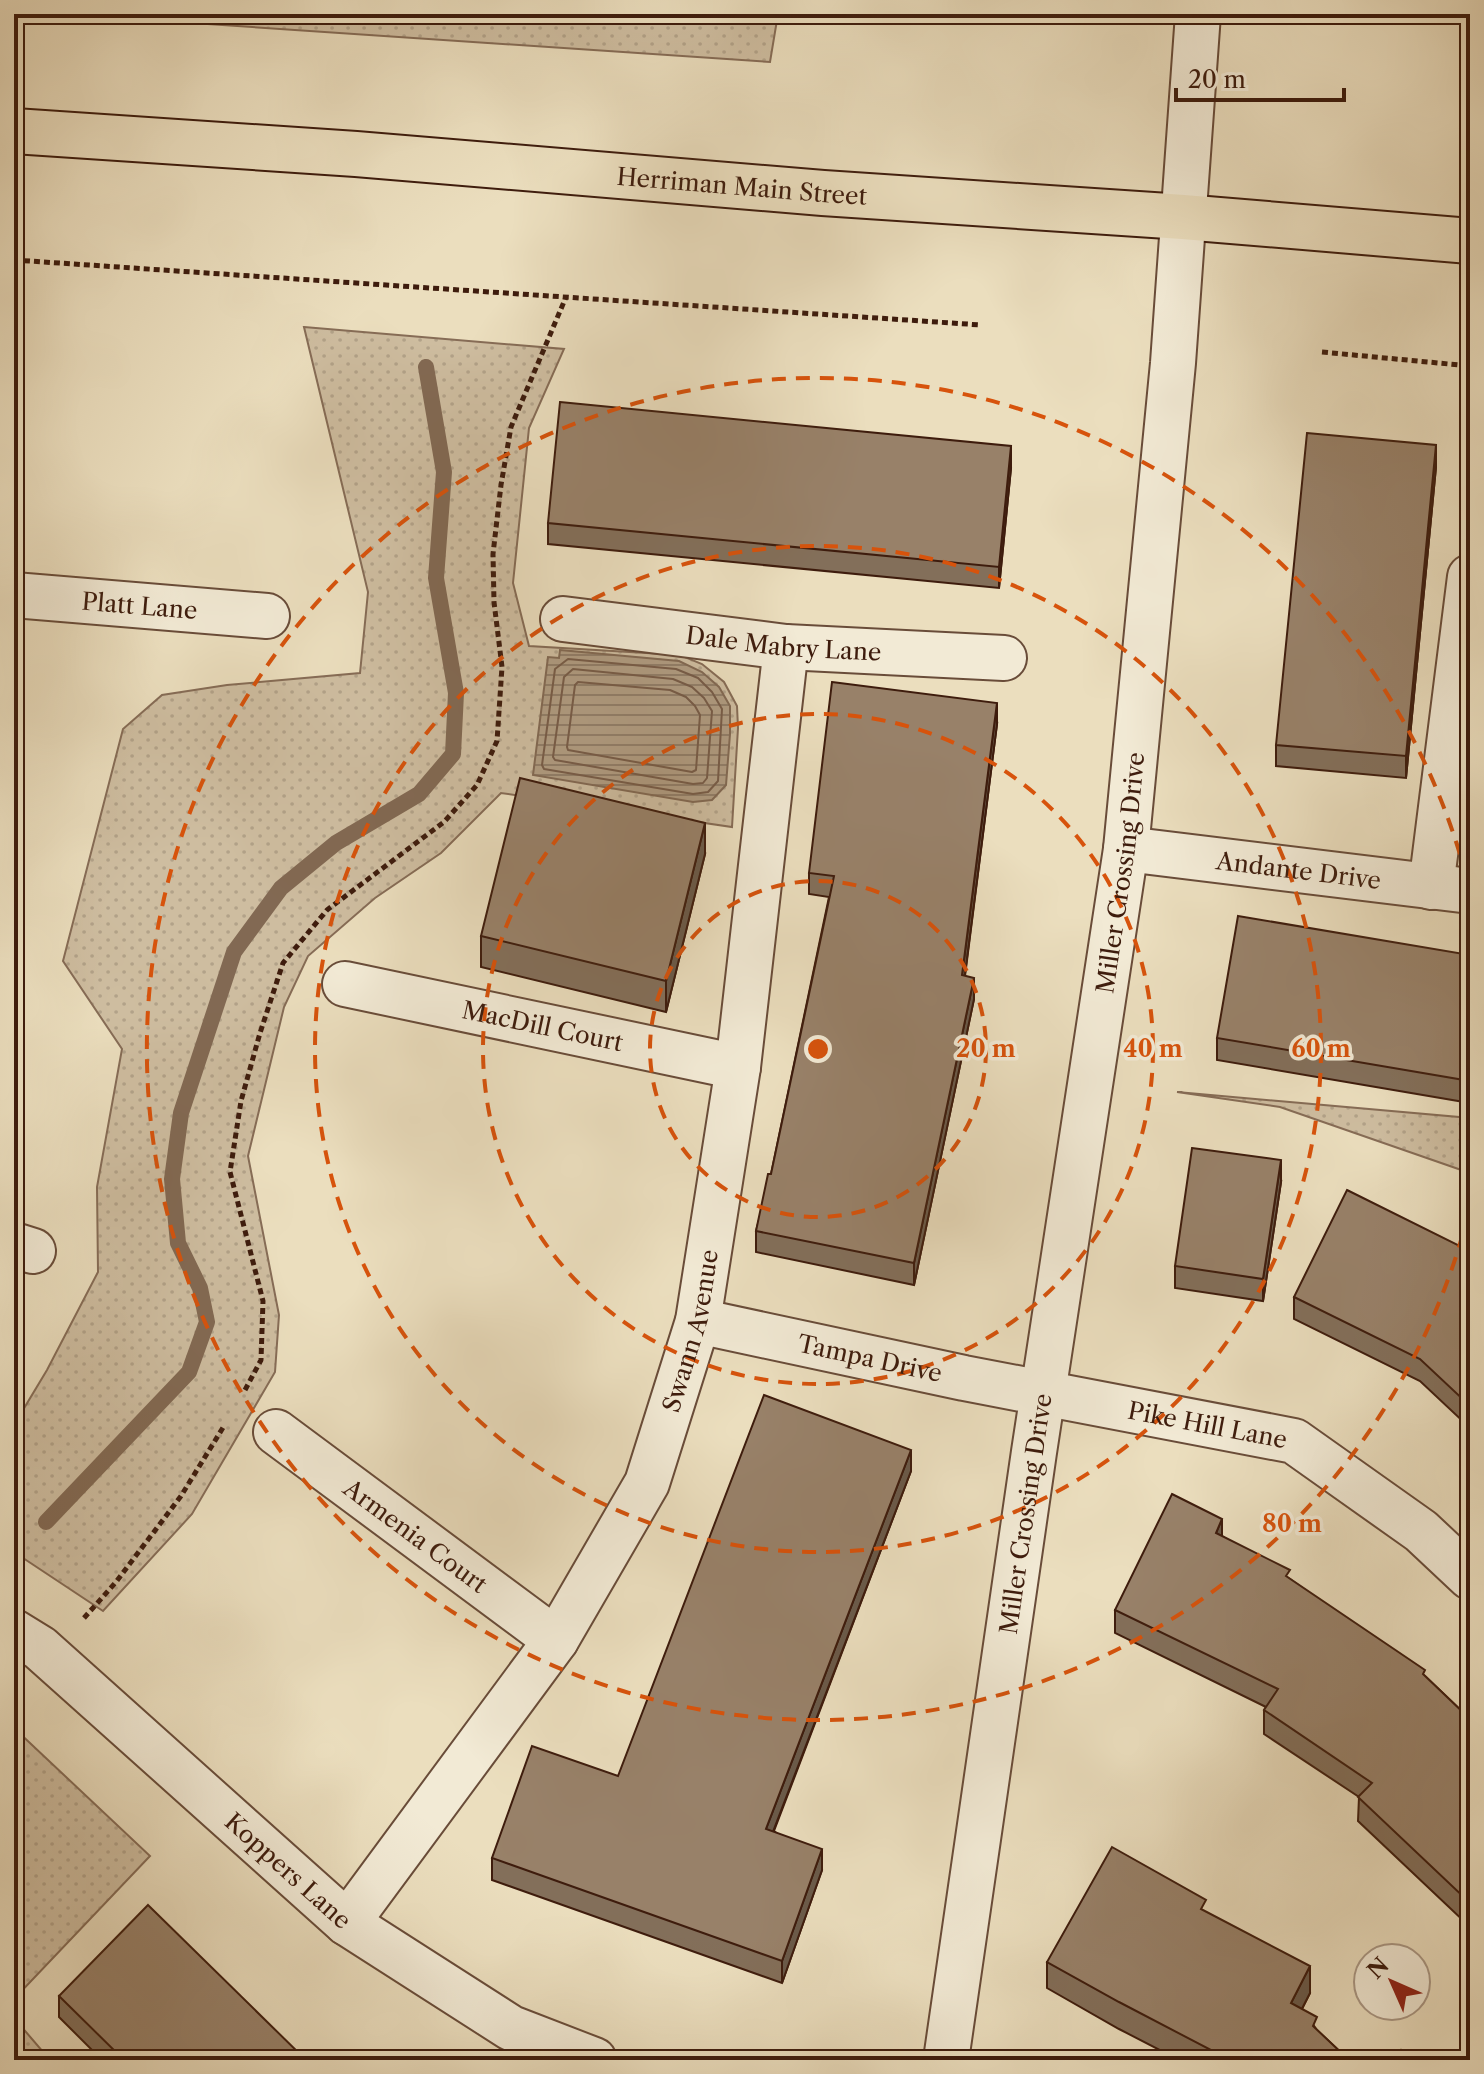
<svg xmlns="http://www.w3.org/2000/svg" width="1484" height="2074" viewBox="0 0 1484 2074" font-family="'Libre Caslon Text',serif">
<style>
.grass{fill:url(#grass-dots);stroke:#866c56;stroke-width:2}
.water{fill:url(#water-rules);stroke:#826953;stroke-width:2}
.lines{fill:none;stroke-linecap:round;stroke-linejoin:round}
.shore{stroke:#775c48;stroke-width:2}
.stream{stroke:#826953;stroke-width:16}
.minor-casing{stroke:#694c39;stroke-width:48}
.major-casing{stroke:#3e1c0d;stroke-width:48}
.path{stroke:#3e1c0d;stroke-width:5;stroke-dasharray:6 4;stroke-linecap:butt}
.minor{stroke:#f2ead5;stroke-width:44}
.major{stroke:#ebdebe;stroke-width:44}
.wall{fill:#836f5a;stroke:#3e1c0d;stroke-width:2}
.shaded-wall{fill:#6a5a4a;stroke:#3e1c0d;stroke-width:2}
.building{fill:#988169;stroke:#3e1c0d;stroke-width:2}
.ring{fill:none;stroke:#d7530c;stroke-width:4;stroke-dasharray:14 10}
.labels{text-anchor:middle;dominant-baseline:central;stroke-width:7;stroke-linejoin:round;paint-order:stroke}
.street-label{font-size:24px;fill:#3e1c0d;stroke:#f2ead5}
.centre{fill:#d7530c;stroke:#f2ead5;stroke-width:4}
.ring-label{font-size:24px;text-anchor:middle;font-weight:bold;fill:#d7530c;stroke:#f2ead5;stroke-width:7;stroke-linejoin:round;paint-order:stroke}
</style>
<defs>
<pattern id="grass-dots" width="8" height="8" patternUnits="userSpaceOnUse" patternTransform="scale(2)"><rect width="8" height="8" fill="#cebda0"/><path d="M2 2h.1M6 6h.1" fill="none" stroke="#b2a289" stroke-width="1.8" stroke-linecap="round"/></pattern>
<pattern id="water-rules" width="6" height="5" patternUnits="userSpaceOnUse" patternTransform="scale(2)"><rect width="6" height="5" fill="#b09c82"/><path d="M0 2.5h6" fill="none" stroke="#917e69"/></pattern>
</defs>
<rect width="100%" height="100%" fill="#ebdebe"/>
<filter id="stains"><feTurbulence type="fractalNoise" baseFrequency=".0025" numOctaves="4"/><feColorMatrix values="0 0 0 0 .2 0 0 0 0 .09 0 0 0 0 .02 0 0 0 .5 -.17"/></filter>
<radialGradient id="worn" r=".72"><stop offset=".6" stop-color="#630" stop-opacity="0"/><stop offset="1" stop-color="#630" stop-opacity=".3"/></radialGradient>
<g class="grass">
<path d="M 58,14 L 778,14 L 770,62 Z"/>
<path d="M 304,327 L 564,349 L 529,428 L 513,583 L 529,646 L 680,655 L 702,664 L 724,682 L 737,706 L 738,728 L 732,827 L 501,793 L 441,853 L 375,898 L 308,956 L 284,1007 L 248,1156 L 279,1315 L 275,1372 L 192,1514 L 103,1611 L 14,1552 L 14,1433 L 17,1420 L 47,1370 L 98,1272 L 97,1187 L 122,1049 L 63,961 L 123,729 L 162,695 L 227,685 L 360,673 L 368,592 Z"/>
<path d="M 1177,1092 L 1470,1118 L 1470,1173 L 1280,1107 Z"/>
<path d="M 14,1728 L 150,1856 L 14,1999 Z"/>
<path d="M 14,2018 L 50,2060 L 14,2060 Z"/>
</g>
<path class="water" d="M 560,650 L 679,661 L 702,672 L 719,687 L 730,706 L 730,734 L 726,785 L 712,800 L 693,802 L 533,775 L 548,657 L 559,658 Z"/>
<g class="lines">
<g class="shore">
<path d="M 568,659 L 676,669 L 698,678 L 712,692 L 722,709 L 718,781 L 708,792 L 693,794 L 544,769 L 542,765 L 555,669 Z"/>
<path d="M 573,669 L 673,679 L 692,687 L 704,698 L 712,711 L 707,778 L 703,783 L 693,784 L 555,760 L 553,757 L 564,677 Z"/>
<path d="M 578,682 L 670,690 L 686,697 L 695,706 L 700,715 L 696,770 L 692,772 L 568,750 L 567,747 L 575,685 Z"/>
</g>
<path class="stream" d="M 46,1522 L 189,1372 L 207,1322 L 200,1288 L 178,1243 L 172,1179 L 181,1113 L 234,952 L 281,888 L 336,843 L 419,794 L 453,754 L 456,693 L 436,578 L 444,472 L 426,367"/>
<g class="minor-casing">
<g id="minor">
<path id="s1" d="M 14,595 L 267,616"/>
<path id="s2" d="M 563,619 L 786,647 L 1004,658"/>
<path id="s3" d="M 1126,849 L 1470,891"/>
<path d="M 1431,887 L 1470,577"/>
<path id="s4" d="M 345,984 L 738,1067"/>
<path d="M 14,1245 L 33,1251"/>
<path id="s5" d="M 698,1321 L 964,1378 L 1294,1441 L 1421,1531 L 1470,1577"/>
<path id="s6" d="M 276,1432 L 556,1640"/>
<path id="s7" d="M 14,1632 L 40,1648 L 347,1923 L 511,2028 L 594,2060"/>
<path id="s8" d="M 347,1923 L 556,1640 L 647,1483 L 698,1321 L 738,1067 L 786,647"/>
<path id="s9" d="M 946,2060 L 1034,1452 L 1126,849 L 1173,363 L 1198,14"/>
</g>
</g>
<g class="major-casing">
<g id="major">
<path id="s10" d="M 14,131 L 356,154 L 823,193 L 1183,217 L 1470,241"/>
</g>
</g>
<g class="path">
<path d="M 14,260 L 981,325"/>
<path d="M 1322,352 L 1470,366"/>
<path d="M 245,1390 L 261,1360 L 263,1301 L 230,1172 L 241,1101 L 260,1033 L 283,963 L 327,910 L 444,822 L 477,785 L 497,741 L 502,667 L 494,602 L 493,554 L 501,485 L 511,427 L 566,297"/>
<path d="M 84,1618 L 116,1582 L 181,1496 L 224,1426"/>
</g>
<use href="#minor" class="minor"/>
<use href="#major" class="major"/>
</g>
<g class="wall">
<path d="M 1436,467 L 1406,778 L 1276,766 L 1276,745 Z"/>
<path d="M 1011,468 L 999,588 L 548,544 L 548,523 Z"/>
<path d="M 997,724 L 965,976 L 974,999 L 914,1285 L 756,1252 L 756,1231 L 771,1174 L 829,897 L 809,894 L 809,873 Z"/>
<path d="M 705,854 L 666,1012 L 481,967 L 481,936 Z"/>
<path d="M 1470,955 L 1470,1103 L 1217,1060 L 1217,1038 Z"/>
<path d="M 1281,1182 L 1263,1301 L 1175,1288 L 1175,1266 Z"/>
<path d="M 1470,1251 L 1470,1428 L 1420,1381 L 1294,1319 L 1294,1297 Z"/>
<path d="M 911,1471 L 774,1831 L 822,1870 L 782,1983 L 492,1880 L 492,1858 L 618,1776 Z"/>
<path d="M 1222,1536 L 1290,1579 L 1425,1676 L 1470,1719 L 1470,1927 L 1358,1821 L 1359,1797 L 1264,1734 L 1264,1710 L 1266,1707 L 1115,1633 L 1115,1610 Z"/>
<path d="M 1206,1912 L 1310,1993 L 1302,2009 L 1317,2030 L 1349,2060 L 1179,2060 L 1119,2029 L 1047,1988 L 1047,1962 Z"/>
<path d="M 59,1996 L 306,2060 L 102,2060 L 59,2017 Z"/>
</g>
<g class="shaded-wall">
<path d="M 1436,445 L 1436,467 L 1406,778 L 1406,756 Z"/>
<path d="M 1011,446 L 1011,468 L 999,588 L 999,567 Z"/>
<path d="M 997,703 L 997,724 L 962,997 L 962,975 Z"/>
<path d="M 705,823 L 705,854 L 666,1012 L 666,981 Z"/>
<path d="M 974,978 L 974,999 L 914,1285 L 914,1263 Z"/>
<path d="M 1281,1160 L 1281,1182 L 1263,1301 L 1263,1279 Z"/>
<path d="M 911,1450 L 911,1471 L 766,1850 L 766,1829 Z"/>
<path d="M 1222,1519 L 1222,1542 L 1216,1533 Z"/>
<path d="M 822,1849 L 822,1870 L 782,1983 L 782,1961 Z"/>
<path d="M 1310,1966 L 1310,1993 L 1291,2030 L 1291,2003 Z"/>
</g>
<g class="building">
<path d="M 560,402 L 1011,446 L 999,567 L 548,523 Z"/>
<path d="M 1307,433 L 1436,445 L 1406,756 L 1276,745 Z"/>
<path d="M 832,682 L 997,703 L 962,975 L 974,978 L 914,1263 L 756,1231 L 768,1174 L 771,1174 L 834,876 L 809,873 Z"/>
<path d="M 520,778 L 705,823 L 666,981 L 481,936 Z"/>
<path d="M 1238,916 L 1470,955 L 1470,1081 L 1217,1038 Z"/>
<path d="M 1192,1148 L 1281,1160 L 1263,1279 L 1175,1266 Z"/>
<path d="M 1347,1190 L 1470,1251 L 1470,1406 L 1420,1359 L 1294,1297 Z"/>
<path d="M 764,1395 L 911,1450 L 766,1829 L 822,1849 L 782,1961 L 492,1858 L 532,1746 L 618,1776 Z"/>
<path d="M 1172,1494 L 1222,1519 L 1216,1533 L 1290,1570 L 1286,1576 L 1425,1670 L 1423,1674 L 1470,1719 L 1470,1903 L 1358,1797 L 1372,1783 L 1264,1710 L 1278,1689 L 1115,1610 Z"/>
<path d="M 1112,1847 L 1206,1900 L 1201,1909 L 1310,1966 L 1291,2003 L 1317,2017 L 1313,2026 L 1349,2060 L 1230,2060 L 1119,2002 L 1047,1962 Z"/>
<path d="M 148,1905 L 306,2060 L 124,2060 L 59,1996 Z"/>
<path d="M 1401,2050 L 1411,2060 L 1391,2060 Z"/>
</g>
<g class="ring">
<circle cx="818" cy="1049" r="168"/>
<circle cx="818" cy="1049" r="335"/>
<circle cx="818" cy="1049" r="503"/>
<path d="M1469 1211A671 671 0 1 1 1469 887"/>
</g>
<g class="labels">
<g class="street-label">
<text stroke="none"><textPath href="#s10" startOffset="730">Herriman Main Street</textPath></text>
<text stroke="none"><textPath href="#s1" startOffset="126">Platt Lane</textPath></text>
<text stroke="none"><textPath href="#s2" startOffset="222">Dale Mabry Lane</textPath></text>
<text stroke="none"><textPath href="#s3" startOffset="174">Andante Drive</textPath></text>
<text stroke="none"><textPath href="#s9" startOffset="1200">Miller Crossing Drive</textPath></text>
<text stroke="none"><textPath href="#s4" startOffset="202">MacDill Court</textPath></text>
<text stroke="none"><textPath href="#s8" startOffset="692">Swann Avenue</textPath></text>
<text stroke="none"><textPath href="#s5" startOffset="176">Tampa Drive</textPath></text>
<text stroke="none"><textPath href="#s5" startOffset="520">Pike Hill Lane</textPath></text>
<text stroke="none"><textPath href="#s9" startOffset="552">Miller Crossing Drive</textPath></text>
<text stroke="none"><textPath href="#s6" startOffset="174">Armenia Court</textPath></text>
<text stroke="none"><textPath href="#s7" startOffset="364">Koppers Lane</textPath></text>
</g>
</g>
<circle cx="818" cy="1049" r="12" class="centre"/>
<g class="ring-label">
<text x="986" y="1057">20 m</text>
<text x="1153" y="1057">40 m</text>
<text x="1321" y="1057">60 m</text>
<text x="1292" y="1532">80 m</text>
</g>
<rect width="1484" height="2074" fill="none" stroke="#ebdebe" stroke-width="48"/>
<rect x="16" y="16" width="1452" height="2042" fill="none" stroke="#3e1c0d" stroke-width="4"/>
<rect x="24" y="24" width="1436" height="2026" fill="none" stroke="#3e1c0d" stroke-width="2"/>
<g transform="translate(1392 1982) rotate(315)"><circle r="38" fill="#f2ead5" stroke="#aa9885" stroke-width="2"/>
<path d="M0-6L14 30L0 20L-14 30Z" fill="#8f2418"/>
<text y="-12" font-size="22" font-weight="bold" text-anchor="middle" fill="#3e1c0d">N</text>
</g>
<path d="M1176 88v12h168v-12" fill="none" stroke="#3e1c0d" stroke-width="4"/>
<text x="1188" y="88" font-size="24" fill="#3e1c0d" stroke="#f2ead5" stroke-width="6" paint-order="stroke">20 m</text>
<rect width="100%" height="100%" filter="url(#stains)"/>
<rect width="100%" height="100%" fill="url(#worn)"/>
</svg>
